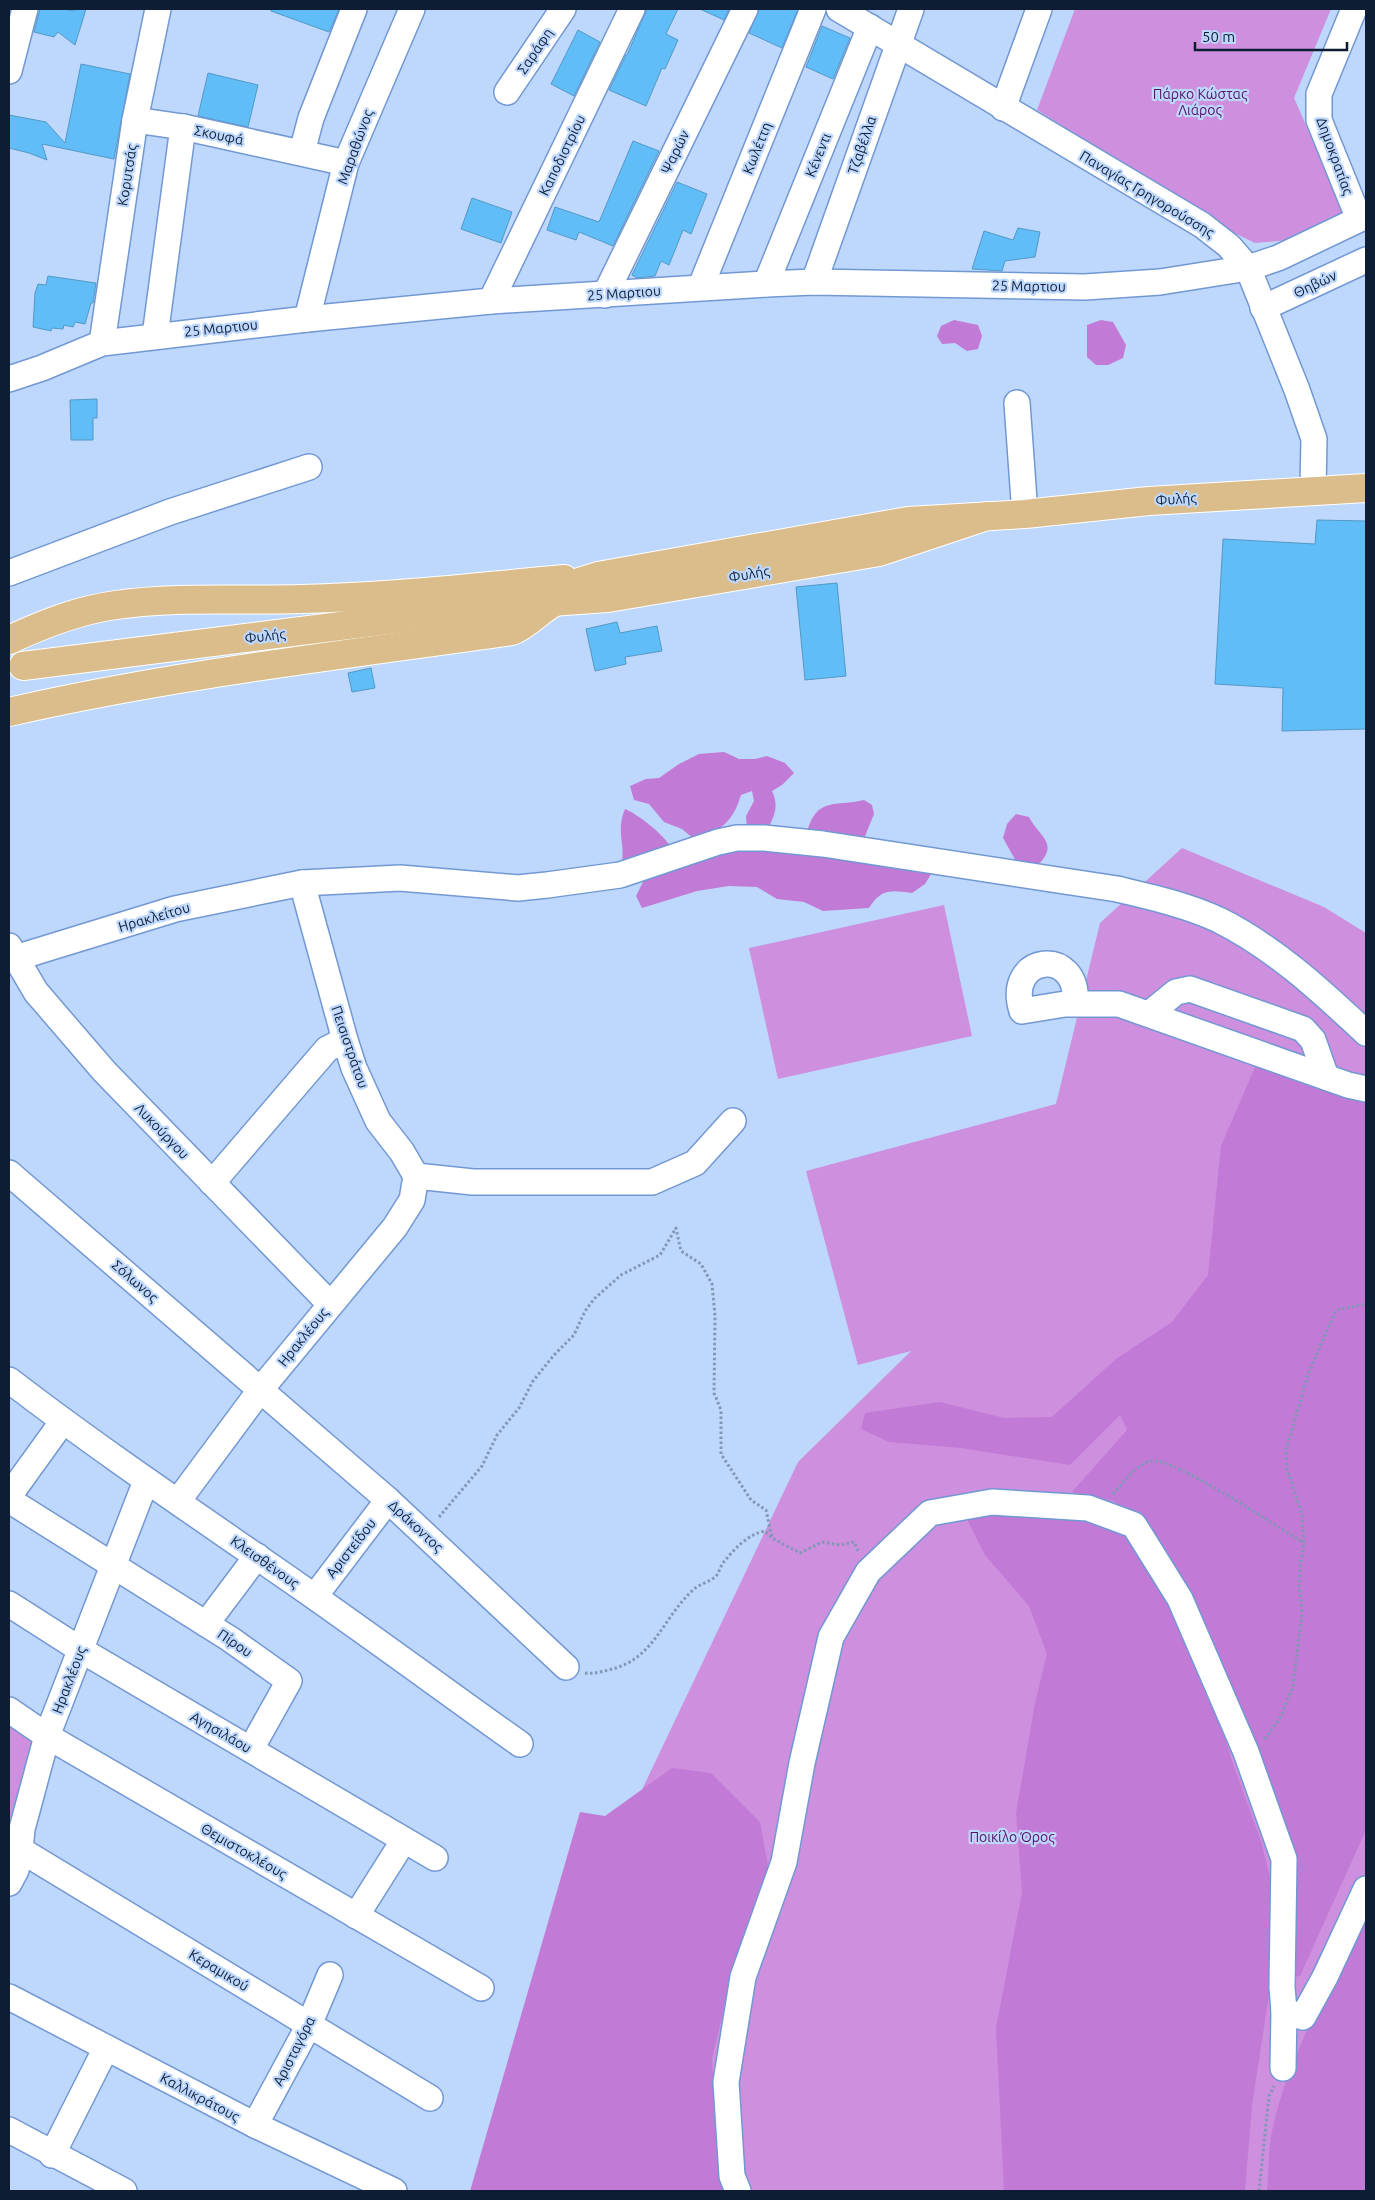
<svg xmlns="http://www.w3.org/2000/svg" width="1375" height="2200" viewBox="0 0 1375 2200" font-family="Ubuntu,sans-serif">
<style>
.green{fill:#cd8fde}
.forest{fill:#c27ad7}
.building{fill:#60bdf7;stroke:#5399c5}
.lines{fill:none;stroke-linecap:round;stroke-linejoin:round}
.minor-casing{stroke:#7298d3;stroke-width:28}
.major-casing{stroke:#fff;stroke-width:30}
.path{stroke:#8197b6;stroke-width:3;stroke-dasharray:2.5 2.5;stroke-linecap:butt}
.minor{stroke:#fff;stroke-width:25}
.major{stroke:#dabd8b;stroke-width:28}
.labels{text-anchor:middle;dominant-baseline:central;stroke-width:4.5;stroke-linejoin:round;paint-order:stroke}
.street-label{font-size:14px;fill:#0e1d33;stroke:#bed7fc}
.park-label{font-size:14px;fill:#571368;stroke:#bed7fc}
</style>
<rect width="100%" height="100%" fill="#bed7fc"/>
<g class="green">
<path d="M 1075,9 L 1331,9 L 1294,98 L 1345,214 L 1301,239 L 1255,243 L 1230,231 L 1037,110 Z"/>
<path d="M 1182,848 L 1324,907 L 1366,933 L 1366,2191 L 527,2191 L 609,1859 L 798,1462 L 911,1351 L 858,1365 L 806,1171 L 1056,1104 L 1100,923 Z"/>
<path d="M 944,905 L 972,1036 L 778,1079 L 749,948 Z"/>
<path d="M 9,1717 L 40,1737 L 9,1823 Z"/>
</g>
<g class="forest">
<path d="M 954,320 L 978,325 L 982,336 L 978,349 L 967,351 L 955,343 L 942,344 L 937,336 L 941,326 Z"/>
<path d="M 1101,320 L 1113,322 L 1126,345 L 1123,358 L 1108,365 L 1096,365 L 1087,357 L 1087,325 Z"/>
<path d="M 724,752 L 739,759 L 755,759 L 767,756 L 785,763 L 794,773 L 782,785 L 772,791 C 778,804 776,813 769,826 L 747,830 L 746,816 L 754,801 L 752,791 L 741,795 C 733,822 720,832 694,839 L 682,829 L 664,822 L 649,804 L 634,800 L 630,786 L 646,779 L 659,778 L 679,764 L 699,754 Z"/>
<path d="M 864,800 L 872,805 L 874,814 L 863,841 L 807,832 C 817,796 836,807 864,800 Z"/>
<path d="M 625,809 C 639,815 663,834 671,847 L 622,863 C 625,843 616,830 625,809 Z"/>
<path d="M 1016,814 L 1029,817 C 1040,838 1060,843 1037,866 L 1017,863 L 1003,838 L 1007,824 Z"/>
<path d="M 745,845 L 933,871 L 925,884 L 912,893 C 890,890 881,889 869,908 L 823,911 L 804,902 L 777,899 L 757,887 L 729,886 L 697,891 L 642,908 L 636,896 L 643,882 L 656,870 Z"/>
<path d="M 1258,1060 L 1366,1095 L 1366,1830 L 1300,1976 L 1294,1977 L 1289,1856 L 1152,1532 L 1114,1501 L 1072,1492 L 1127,1430 L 1120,1415 L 1070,1465 L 961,1448 L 889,1442 L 861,1429 L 865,1413 L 940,1402 L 1004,1418 L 1052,1417 L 1116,1359 L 1172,1322 L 1208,1275 L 1221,1146 Z"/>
<path d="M 1003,1514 L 1078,1517 L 1113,1530 L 1133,1539 L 1159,1575 L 1214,1699 L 1232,1761 L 1261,1841 L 1273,1889 L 1272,1975 L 1252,2105 L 1245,2191 L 1004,2191 L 996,2028 L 1022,1892 L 1016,1813 L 1035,1703 L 1047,1654 L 1029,1606 L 985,1555 L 966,1517 Z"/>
<path d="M 672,1768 L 711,1773 L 760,1822 L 770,1877 L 734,1968 L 712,2058 L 718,2151 L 729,2191 L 470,2191 L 580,1812 L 605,1816 Z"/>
<path d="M 1366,1911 L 1366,2191 L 1267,2191 C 1269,2170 1268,2147 1273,2127 C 1288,2056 1334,1977 1366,1911 Z"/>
</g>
<g class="building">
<path d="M 40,9 L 64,9 L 73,11 L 76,9 L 86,9 L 75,45 L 58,32 L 54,37 L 34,32 Z"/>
<path d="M 271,9 L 339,9 L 329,32 L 271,11 Z"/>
<path d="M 647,9 L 678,9 L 666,34 L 678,40 L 665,69 L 662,68 L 646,106 L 609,90 L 626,55 L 627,55 Z"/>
<path d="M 700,9 L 729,9 L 724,20 Z"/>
<path d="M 759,9 L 798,9 L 782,48 L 749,33 Z"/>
<path d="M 822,26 L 850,38 L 833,79 L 806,67 Z"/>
<path d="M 578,30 L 600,42 L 574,96 L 551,84 Z"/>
<path d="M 81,64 L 130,74 L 114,159 L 42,144 L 47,160 L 29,153 L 9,148 L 9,115 L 46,122 L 65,143 Z"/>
<path d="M 208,73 L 258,85 L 248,127 L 198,116 Z"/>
<path d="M 633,141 L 659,151 L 613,246 L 579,232 L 576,240 L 547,230 L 555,207 L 599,222 Z"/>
<path d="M 677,182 L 707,194 L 691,234 L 683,230 L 669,265 L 661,261 L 655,276 L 637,278 L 632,275 Z"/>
<path d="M 472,198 L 512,212 L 501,243 L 461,229 Z"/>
<path d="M 1018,228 L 1040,232 L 1035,257 L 1005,261 L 1002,271 L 972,269 L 984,231 L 1013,240 Z"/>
<path d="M 48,276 L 96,283 L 93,303 L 91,303 L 85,324 L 75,322 L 73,327 L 64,325 L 63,329 L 52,328 L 51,331 L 33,327 L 35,293 L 38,284 L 46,285 Z"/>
<path d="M 97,399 L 97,418 L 93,418 L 93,440 L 71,440 L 70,400 Z"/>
<path d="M 1317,520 L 1366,521 L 1366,729 L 1282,731 L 1283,688 L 1215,684 L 1223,539 L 1315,544 Z"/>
<path d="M 837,583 L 846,676 L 805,680 L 796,587 Z"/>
<path d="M 617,622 L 620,633 L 657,626 L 662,651 L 625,657 L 626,664 L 595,671 L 586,629 Z"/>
<path d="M 371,668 L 375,688 L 352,692 L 348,673 Z"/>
</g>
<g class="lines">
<g class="minor-casing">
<g id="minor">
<path d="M 839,9 L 1202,225 L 1229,246 L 1248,268 L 1297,390 L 1314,439 L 1313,490"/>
<path d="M 1354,9 L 1319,94 L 1319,120 L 1359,219"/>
<path d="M 9,71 L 25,9"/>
<path d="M 507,92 L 563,9"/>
<path d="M 1003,108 L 1039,9"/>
<path d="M 135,120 L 183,127 L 346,163"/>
<path d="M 302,152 L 311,118 L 354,9"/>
<path d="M 814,282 L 911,9"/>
<path d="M 766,284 L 870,27"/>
<path d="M 701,286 L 813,9"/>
<path d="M 605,295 L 745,9"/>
<path d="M 491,301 L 632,9"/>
<path d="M 1263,308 L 1366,260"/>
<path d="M 307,319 L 346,163 L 412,9"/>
<path d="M 155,336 L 183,127"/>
<path d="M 102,343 L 135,120 L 158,9"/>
<path d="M 9,379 L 42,368 L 102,343 L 307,319 L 491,301 L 766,284 L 814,282 L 1085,287 L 1160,282 L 1248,268 L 1278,258 L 1366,216"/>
<path d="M 1017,403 L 1025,514"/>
<path d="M 9,573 L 170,512 L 309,467"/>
<path d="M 9,946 L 36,992 L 104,1071 L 330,1304"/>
<path d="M 9,960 L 175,909 L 302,883 L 400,878 L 518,888 L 547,885 L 620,875 L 718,842 L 737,838 L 764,838 L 823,844 L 1117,889 C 1151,897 1187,905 1219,920 C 1275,948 1321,991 1366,1033"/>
<path d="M 1075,1003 C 1080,946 1004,954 1022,1011 L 1065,1004 L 1119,1004 L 1348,1085 L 1366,1089"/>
<path d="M 1149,1014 L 1176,992 L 1190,989 L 1303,1029 L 1313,1040 L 1326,1077"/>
<path d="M 9,1173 L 388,1500 L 566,1667"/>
<path d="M 416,1176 L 473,1182 L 652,1182 L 695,1163 L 733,1121"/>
<path d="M 212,1183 L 327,1049 L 345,1040"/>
<path d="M 9,1380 C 104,1453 203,1519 302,1588 C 375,1639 447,1692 520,1744"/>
<path d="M 9,1496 L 63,1421"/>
<path d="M 9,1500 L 230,1639 L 289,1681 L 251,1749"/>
<path d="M 178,1501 L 261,1389 L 395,1227 L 412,1200 L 416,1176 L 402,1152 L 378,1121 L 354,1068 L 345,1040 L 302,883"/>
<path d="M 315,1596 L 388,1500"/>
<path d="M 9,1604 L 81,1650 L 435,1858"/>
<path d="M 206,1624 L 257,1556"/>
<path d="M 9,1710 L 47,1736 L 481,1988"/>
<path d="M 9,1843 L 430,2098"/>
<path d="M 9,1883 L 16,1870 L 20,1850 L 22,1829 L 47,1736 L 146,1481"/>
<path d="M 356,1916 L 404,1840"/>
<path d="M 9,1997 L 255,2125 L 394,2191"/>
<path d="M 1283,2068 L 1284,2011 L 1303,2017 L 1325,1977 L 1366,1889"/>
<path d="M 255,2125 L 309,2025 L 330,1975"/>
<path d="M 9,2130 L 124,2191"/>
<path d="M 52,2155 L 106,2048"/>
<path d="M 738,2191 L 732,2176 L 726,2082 L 743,1977 L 784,1862 L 802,1763 L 831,1637 L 868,1572 L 930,1513 L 992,1502 L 1088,1508 L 1134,1525 L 1180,1599 L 1246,1752 L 1284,1859 L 1282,1987 L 1284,2011"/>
</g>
</g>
<g class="major-casing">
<g id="major">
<path d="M 544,593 L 598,576 L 908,521 L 1025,514 L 1149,501 L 1366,488"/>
<path d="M 9,640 C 43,624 78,610 116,605 C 177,596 239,601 301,599 C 389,597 476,587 564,579"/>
<path d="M 23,666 L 507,605 L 608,598 L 879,552 L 987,516"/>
<path d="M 9,712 C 175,674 344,655 512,631 C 529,624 539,610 555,602"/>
</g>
</g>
<g class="path">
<path d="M 1113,1494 C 1122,1484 1136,1465 1150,1461 C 1171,1455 1280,1529 1304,1543"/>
<path d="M 439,1517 L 482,1466 L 497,1435 L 519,1408 L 533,1381 L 554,1355 L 574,1335 L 585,1311 L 594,1299 L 621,1275 L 660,1255 L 676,1228 L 681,1251 L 701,1264 L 712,1284 L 715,1316 L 714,1393 L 721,1410 L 721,1454 L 751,1500 L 766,1510 L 772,1538"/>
<path d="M 585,1673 C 593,1674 601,1672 608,1670 C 654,1661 662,1618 693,1590 C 699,1584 710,1582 716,1576 C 719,1573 720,1567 723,1563 C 734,1549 748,1534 765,1531 L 772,1538 L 800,1553 L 822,1542 L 840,1545 L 854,1542 L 858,1551"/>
<path d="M 1265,1739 L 1281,1716 L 1293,1686 L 1302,1613 L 1299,1584 L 1300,1564 L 1304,1544 L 1302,1514 L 1287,1469 L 1286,1451 L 1308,1374 L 1336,1310 L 1366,1304"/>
<path d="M 1259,2191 L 1269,2096 L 1274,2086"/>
</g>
<use href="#minor" class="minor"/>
<use href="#major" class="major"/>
</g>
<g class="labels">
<g class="street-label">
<text transform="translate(535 51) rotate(-56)">Σαράφη</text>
<text transform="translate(219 135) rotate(12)">Σκουφά</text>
<text transform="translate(862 145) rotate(-71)">Τζαβέλλα</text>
<text transform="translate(355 147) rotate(-70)">Μαραθώνος</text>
<text transform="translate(757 148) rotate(-68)">Κωλέττη</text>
<text transform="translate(675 152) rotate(-64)">Ψαρών</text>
<text transform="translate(562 155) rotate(-64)">Καποδιστρίου</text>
<text transform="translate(818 155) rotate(-68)">Κένεντι</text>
<text transform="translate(1335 156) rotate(70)">Δημοκρατίας</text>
<text transform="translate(127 175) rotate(-81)">Κορυτσάς</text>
<text transform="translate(1147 194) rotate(31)">Παναγίας Γρηγορούσσης</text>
<text transform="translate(1315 284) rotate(-25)">Θηβών</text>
<text transform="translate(1029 286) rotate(1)">25 Μαρτιου</text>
<text transform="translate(624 293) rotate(-4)">25 Μαρτιου</text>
<text transform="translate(221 328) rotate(-6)">25 Μαρτιου</text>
<text transform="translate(1176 499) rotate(-4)">Φυλής</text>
<text transform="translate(749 574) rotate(-10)">Φυλής</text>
<text transform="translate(265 636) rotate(-7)">Φυλής</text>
<text transform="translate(154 917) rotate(-16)">Ηρακλείτου</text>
<text transform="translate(350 1047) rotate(71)">Πεισιστράτου</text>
<text transform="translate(162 1131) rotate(46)">Λυκούργου</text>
<text transform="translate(135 1281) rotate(41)">Σόλωνος</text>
<text transform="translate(303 1337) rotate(-51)">Ηρακλέους</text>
<text transform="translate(416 1526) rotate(43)">Δράκοντος</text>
<text transform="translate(351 1548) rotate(-52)">Αριστείδου</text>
<text transform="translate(265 1562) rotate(35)">Κλεισθένους</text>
<text transform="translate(235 1643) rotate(34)">Πίρου</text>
<text transform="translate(69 1680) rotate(-69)">Ηρακλέους</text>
<text transform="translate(221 1732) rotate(30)">Αγησιλάου</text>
<text transform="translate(244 1851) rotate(30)">Θεμιστοκλέους</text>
<text transform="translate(219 1970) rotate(31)">Κεραμικού</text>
<text transform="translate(294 2051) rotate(-63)">Αρισταγόρα</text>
<text transform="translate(200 2097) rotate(28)">Καλλικράτους</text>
</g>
<g class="park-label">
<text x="1200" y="94">Πάρκο Κώστας<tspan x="1200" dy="16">Λιάρος</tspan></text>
<text x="1012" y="1837">Ποικίλο Όρος</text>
</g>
</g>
<rect width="1375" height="2200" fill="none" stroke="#0e1d33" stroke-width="20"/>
<path d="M1195 42v8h152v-8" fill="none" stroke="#0e1d33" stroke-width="2.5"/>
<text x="1202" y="42" font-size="15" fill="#0e1d33" stroke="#bed7fc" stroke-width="4" paint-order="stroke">50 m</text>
</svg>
